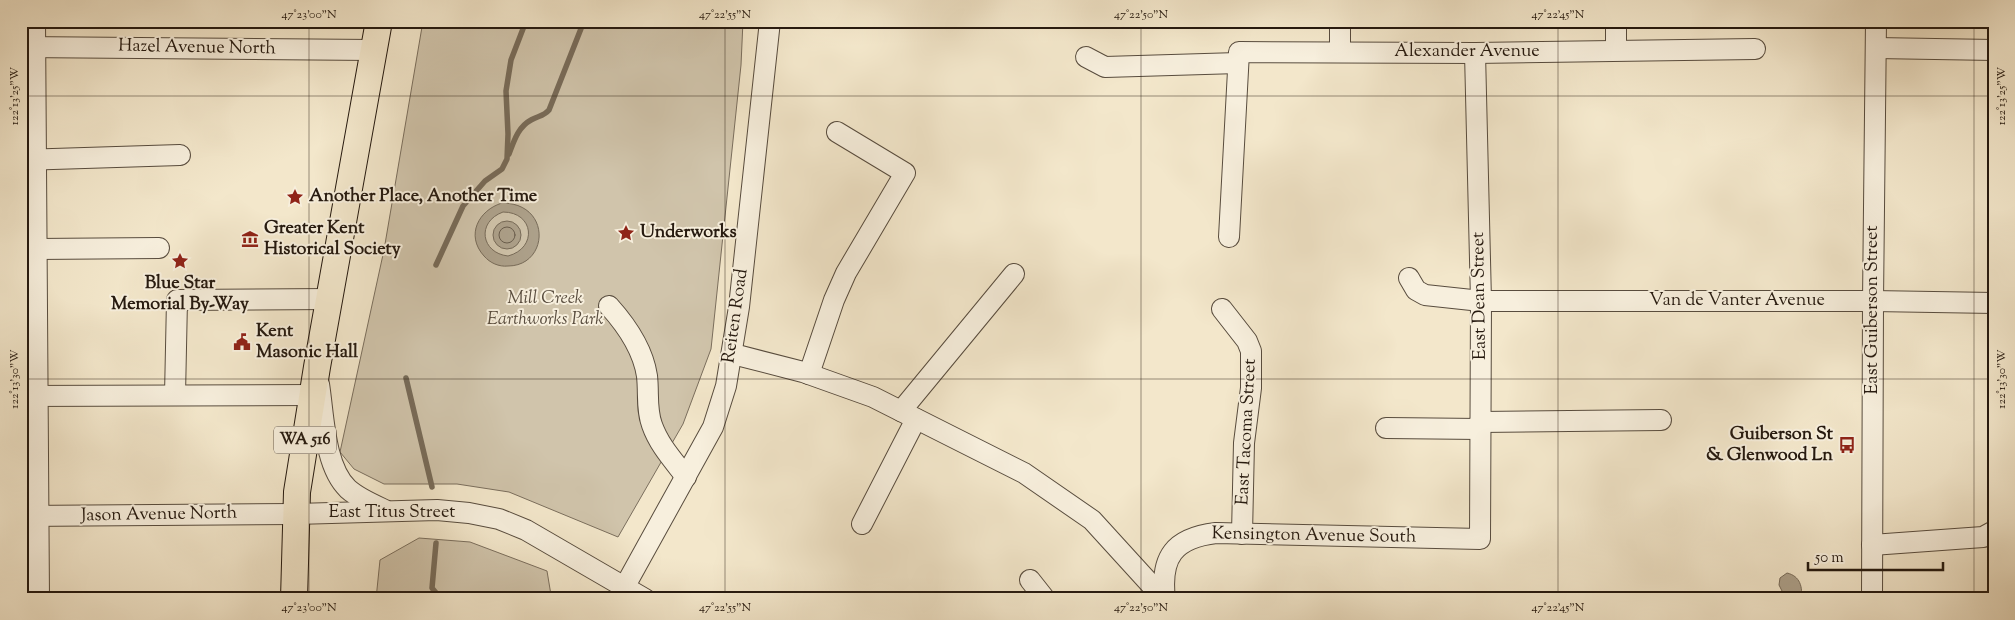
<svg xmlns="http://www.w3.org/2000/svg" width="2015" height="620" viewBox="0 0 2015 620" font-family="'Sorts Mill Goudy',serif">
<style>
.green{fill:#d0c4ab;stroke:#7a6e5d}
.water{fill:#ada18b;stroke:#776b59;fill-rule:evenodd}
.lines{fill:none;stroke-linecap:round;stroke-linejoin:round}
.shore{stroke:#695d4d;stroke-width:1}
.stream{stroke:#776b59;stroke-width:5.5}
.minor-casing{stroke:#584c3e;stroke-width:22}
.major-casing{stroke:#25190f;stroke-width:28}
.minor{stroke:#f7efdd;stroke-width:20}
.major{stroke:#f3e7cb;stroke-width:26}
.ticks{fill:none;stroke:#25190f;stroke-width:1;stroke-opacity:0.45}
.labels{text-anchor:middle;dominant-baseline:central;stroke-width:4;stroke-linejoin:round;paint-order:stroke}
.shield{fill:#f7efdd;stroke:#64594d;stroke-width:1}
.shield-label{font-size:16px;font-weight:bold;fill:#25190f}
.street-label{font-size:18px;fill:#25190f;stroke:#f7efdd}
.poi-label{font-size:18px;font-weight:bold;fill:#25190f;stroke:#f7efdd;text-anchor:start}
.park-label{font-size:18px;font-style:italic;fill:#584c3e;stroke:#f7efdd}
.neatline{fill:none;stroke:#25190f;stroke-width:2}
.ticks-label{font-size:12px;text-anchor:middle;fill:#25190f}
</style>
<rect width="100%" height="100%" fill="#f3e7cb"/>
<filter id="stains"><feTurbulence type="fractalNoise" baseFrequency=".004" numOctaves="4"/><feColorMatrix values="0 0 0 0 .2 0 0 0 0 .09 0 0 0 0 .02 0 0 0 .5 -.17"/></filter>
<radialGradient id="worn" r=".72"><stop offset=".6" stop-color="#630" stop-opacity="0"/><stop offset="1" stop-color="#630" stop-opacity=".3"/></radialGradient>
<g class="green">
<path d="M 423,21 L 743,21 L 741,65 L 711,349 L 683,424 L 618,537 L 509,492 L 457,484 L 384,484 L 354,469 L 340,452 L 384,250 Z"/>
<path d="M 419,538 L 470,542 L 547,571 L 551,595 L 554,599 L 376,599 L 380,560 Z"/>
</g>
<g class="water">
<path d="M 502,203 C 552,203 549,266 508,266 C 499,267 490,263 484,256 C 465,235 479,210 502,203 ZM 503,212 C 534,212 538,248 508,256 C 481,253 476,222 503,212 Z"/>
<circle cx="507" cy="235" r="14"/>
<path d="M 1787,573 C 1800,576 1803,587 1801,599 L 1786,599 L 1779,585 L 1780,578 Z"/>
</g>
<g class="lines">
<circle class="shore" cx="507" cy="235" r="8"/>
<g class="stream">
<path d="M 509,154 C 514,141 518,127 531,120 C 538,116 544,116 549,110 L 584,21"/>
<path d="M 436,265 L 463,206 L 485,181 L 502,169 L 507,159 L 508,134 L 506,91 L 511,60 L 526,21"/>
<path d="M 406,378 L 432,487"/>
<path d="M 436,543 L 432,588 L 441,599"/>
</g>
<g class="minor-casing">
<g id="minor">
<path d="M 35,21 L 39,599"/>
<path d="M 1340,21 L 1340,51"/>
<path d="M 1616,21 L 1616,50"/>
<path d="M 21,47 L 372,50"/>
<path d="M 1876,48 L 1994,50"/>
<path d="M 1086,57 L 1105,67 L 1238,63"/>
<path d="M 21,160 L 180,155"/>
<path d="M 1229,237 L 1239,52 L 1475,53 L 1755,49"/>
<path d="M 36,249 L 159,248"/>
<path d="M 1409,278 L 1416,290 L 1425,295 L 1481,301 L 1873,301 L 1994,303"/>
<path d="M 609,306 C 627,326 643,349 647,376 C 649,393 646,409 652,425 C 659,445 673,460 686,477"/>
<path d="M 1222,309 L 1247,341 L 1251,351 L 1251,388 L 1244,443 L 1242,534"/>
<path d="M 733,354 L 803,372 L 873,397 L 1024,473 L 1092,520 L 1164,599"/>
<path d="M 809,374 L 834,300 L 846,273 L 905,173 L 837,132"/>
<path d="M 319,384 C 324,415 324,466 348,489 C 358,498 372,504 385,510"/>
<path d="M 175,395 L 177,300 L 330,299"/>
<path d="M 21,396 L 312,395"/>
<path d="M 901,411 L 1014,274"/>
<path d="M 1480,422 L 1661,420"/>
<path d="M 1386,428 L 1480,429"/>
<path d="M 21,516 L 296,514 L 437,510 L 469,513 L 499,519 L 526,530 L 645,599"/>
<path d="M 862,524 L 916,419"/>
<path d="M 1872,545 L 1983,537 L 1994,531"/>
<path d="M 1030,580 L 1045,599"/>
<path d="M 625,586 L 713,427 L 726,386 L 739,307 L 770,21"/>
<path d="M 1165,599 C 1160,557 1174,538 1216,533 L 1480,539 L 1481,301 L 1475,53"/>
<path d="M 1872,599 L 1873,301 L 1876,21"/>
</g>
</g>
<g class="major-casing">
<path id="major" d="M 294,599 L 297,492 L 317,367 L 379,21"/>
</g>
<use href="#minor" class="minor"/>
<use href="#major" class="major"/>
</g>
<path class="ticks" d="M 309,21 L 309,599M 725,21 L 725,599M 1141,21 L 1141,599M 1558,21 L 1558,599M 1974,21 L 1974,599M 21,96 L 1994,96M 21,379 L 1994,379"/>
<defs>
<g id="sight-bare" transform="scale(1.35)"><path d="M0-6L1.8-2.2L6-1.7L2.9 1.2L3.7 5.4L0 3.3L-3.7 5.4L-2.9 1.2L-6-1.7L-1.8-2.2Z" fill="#8f2418" stroke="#f7efdd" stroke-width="2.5" paint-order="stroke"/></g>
<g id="museum-bare" transform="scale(1.35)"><path d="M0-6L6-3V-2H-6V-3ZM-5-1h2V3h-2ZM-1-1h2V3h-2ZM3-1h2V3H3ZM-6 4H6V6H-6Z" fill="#8f2418" stroke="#f7efdd" stroke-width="2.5" paint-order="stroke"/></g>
<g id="civic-bare" transform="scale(1.35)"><path d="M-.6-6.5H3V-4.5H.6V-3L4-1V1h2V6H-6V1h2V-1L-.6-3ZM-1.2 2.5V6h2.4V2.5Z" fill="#8f2418" stroke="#f7efdd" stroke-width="2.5" paint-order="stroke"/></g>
<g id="bus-bare" transform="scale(1.35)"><path d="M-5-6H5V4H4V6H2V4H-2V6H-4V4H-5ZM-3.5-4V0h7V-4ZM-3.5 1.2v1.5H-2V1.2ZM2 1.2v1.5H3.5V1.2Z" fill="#8f2418" stroke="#f7efdd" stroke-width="2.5" paint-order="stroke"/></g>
</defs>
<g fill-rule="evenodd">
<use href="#sight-bare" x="295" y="197"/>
<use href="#sight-bare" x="626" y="233"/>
<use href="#museum-bare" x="250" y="239"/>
<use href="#sight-bare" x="180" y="261"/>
<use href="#civic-bare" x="242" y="342"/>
<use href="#bus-bare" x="1847" y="445"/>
</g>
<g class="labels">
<rect class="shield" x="274" y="426.5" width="62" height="27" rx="4"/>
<g class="shield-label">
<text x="305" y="440">WA 516</text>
</g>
<g class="street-label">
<text transform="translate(197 48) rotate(1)">Hazel Avenue North</text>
<text x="1467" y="52">Alexander Avenue</text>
<text transform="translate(1480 296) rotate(-91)">East Dean Street</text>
<text x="1737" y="301">Van de Vanter Avenue</text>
<text transform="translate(1873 310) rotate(-90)">East Guiberson Street</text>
<text transform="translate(736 316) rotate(-82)">Reiten Road</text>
<text transform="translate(1247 432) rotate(-87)">East Tacoma Street</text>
<text x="392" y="513">East Titus Street</text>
<text transform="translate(159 515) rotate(-1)">Jason Avenue North</text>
<text transform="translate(1314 536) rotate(1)">Kensington Avenue South</text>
</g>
<g class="poi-label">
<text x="309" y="197">Another Place, Another Time</text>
<text x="264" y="229">Greater Kent<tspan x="264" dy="21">Historical Society</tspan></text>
<text x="640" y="233">Underworks</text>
<text x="180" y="284" text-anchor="middle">Blue Star<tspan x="180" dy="21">Memorial By-Way</tspan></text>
<text x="256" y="332">Kent<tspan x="256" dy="21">Masonic Hall</tspan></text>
<text x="1833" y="435" text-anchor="end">Guiberson St<tspan x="1833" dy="21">&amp; Glenwood Ln</tspan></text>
</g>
<g class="park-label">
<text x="545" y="299">Mill Creek<tspan x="545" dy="21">Earthworks Park</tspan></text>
</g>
</g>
<rect width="2015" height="620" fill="none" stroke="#f3e7cb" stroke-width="55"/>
<path d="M1808 562v8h135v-8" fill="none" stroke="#25190f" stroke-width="2.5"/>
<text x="1815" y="562" font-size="15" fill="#25190f" stroke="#f7efdd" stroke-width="4" paint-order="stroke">50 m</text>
<rect x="28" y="28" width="1960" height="564" class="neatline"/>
<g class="ticks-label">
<text x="309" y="18">47°23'00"N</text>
<text x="725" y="18">47°22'55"N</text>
<text x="1141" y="18">47°22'50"N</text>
<text x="1558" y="18">47°22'45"N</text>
<text transform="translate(2001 96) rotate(-90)" y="4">122°13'25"W</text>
<text transform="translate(14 96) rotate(-90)" y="4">122°13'25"W</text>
<text transform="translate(2001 379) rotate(-90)" y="4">122°13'30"W</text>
<text transform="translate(14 379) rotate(-90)" y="4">122°13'30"W</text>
<text x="309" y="611">47°23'00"N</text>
<text x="725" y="611">47°22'55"N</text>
<text x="1141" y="611">47°22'50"N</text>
<text x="1558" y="611">47°22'45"N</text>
</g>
<rect width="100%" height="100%" filter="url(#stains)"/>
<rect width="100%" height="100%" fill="url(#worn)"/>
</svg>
